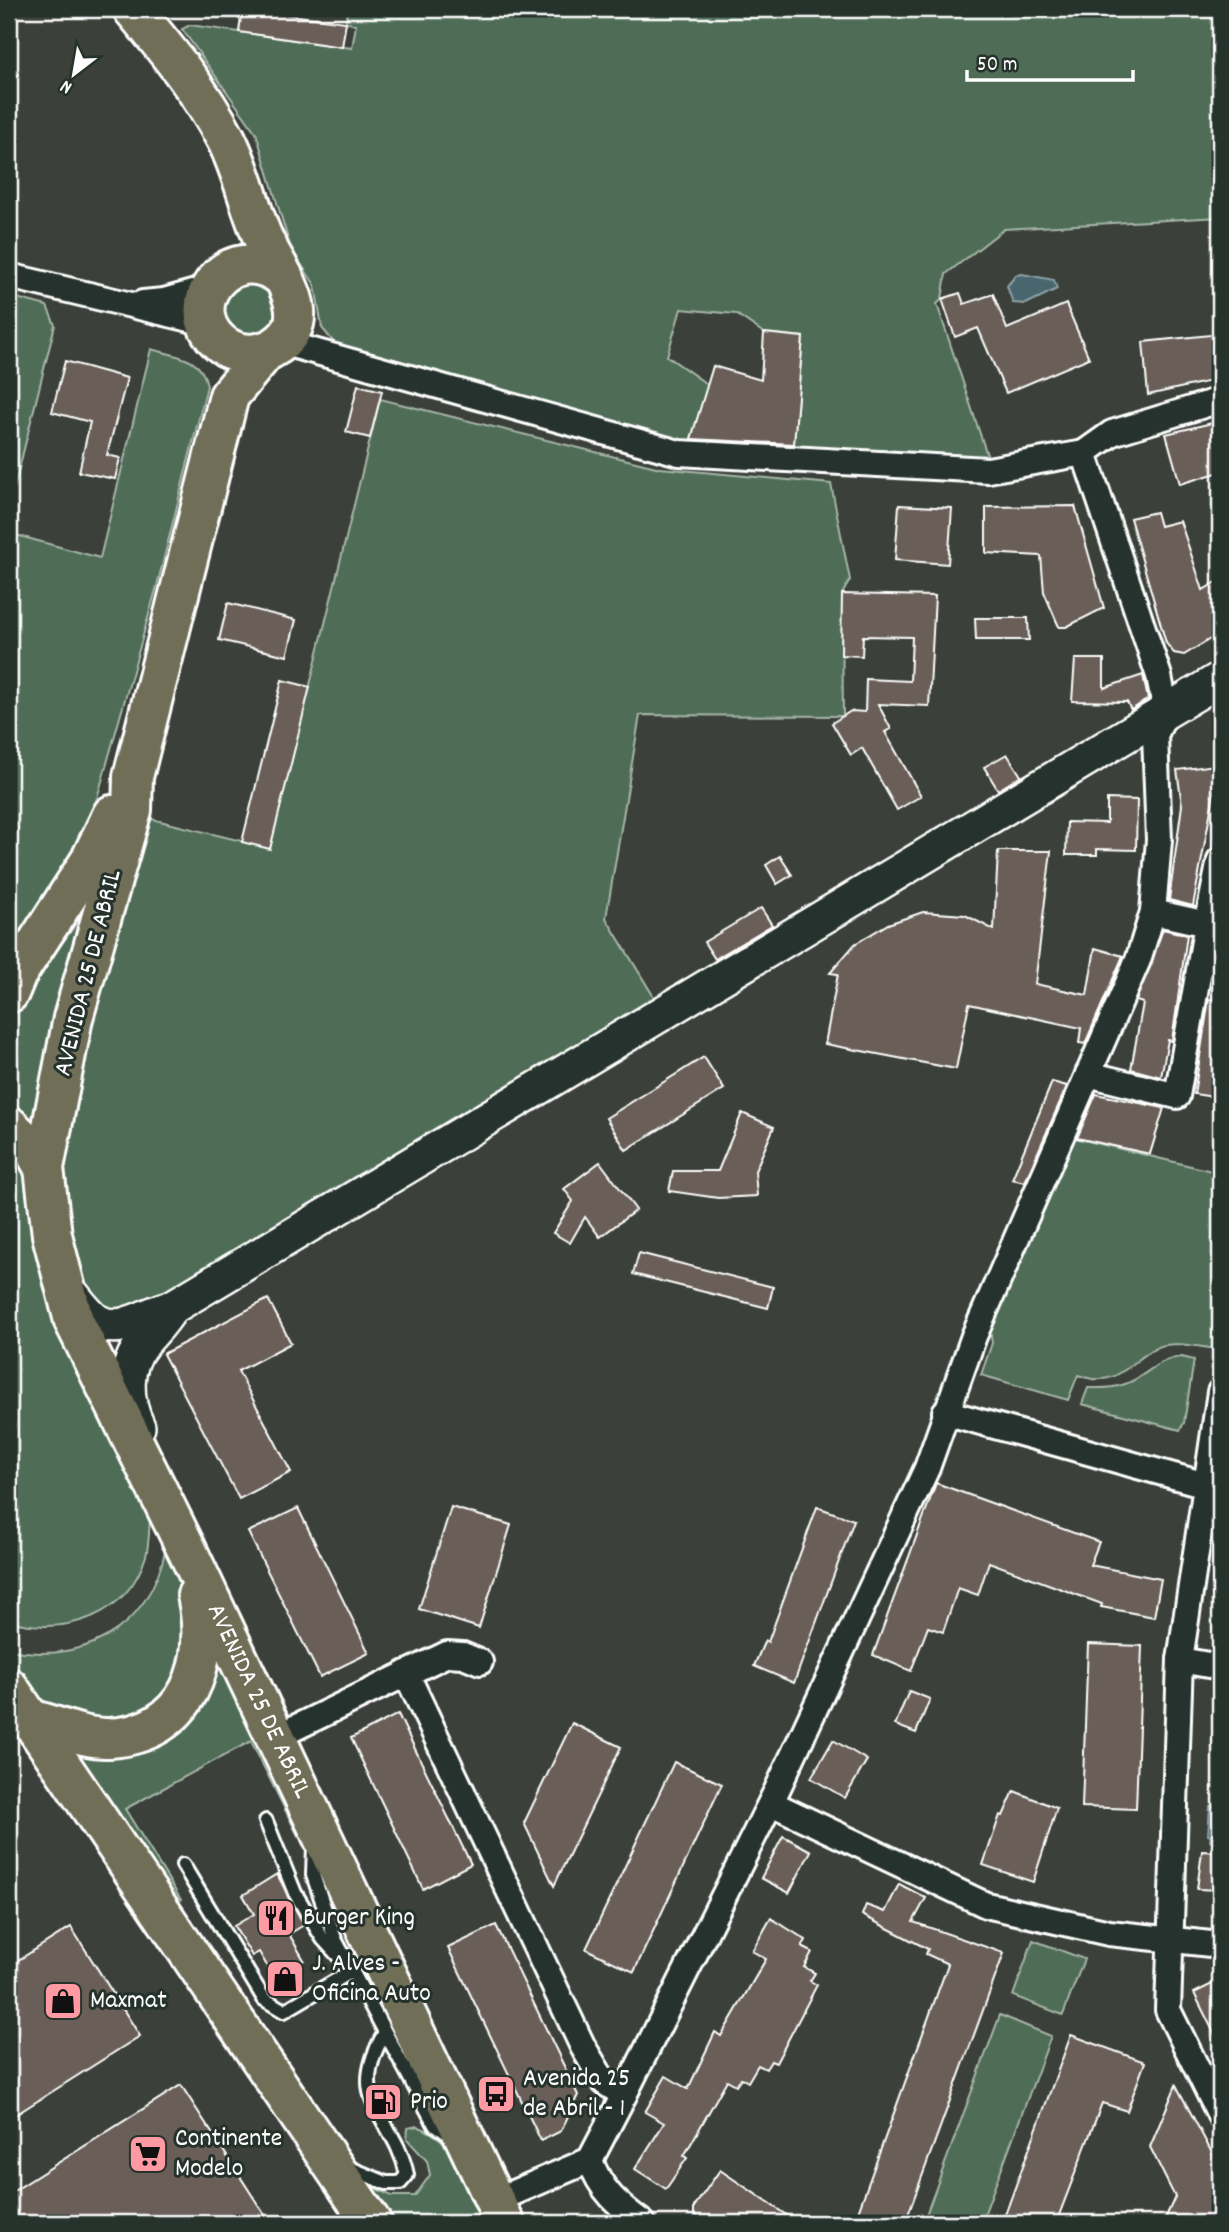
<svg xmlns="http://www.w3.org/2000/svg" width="1229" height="2232" viewBox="0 0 1229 2232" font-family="Dekko,sans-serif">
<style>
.green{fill:#4f6d56;stroke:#a7b6aa;stroke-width:2}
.water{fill:#48666e;stroke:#91a3a8;stroke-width:2}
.building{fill:#6b5f58;stroke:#fff;stroke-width:2}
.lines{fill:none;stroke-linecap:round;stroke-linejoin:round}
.lane-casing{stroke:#fff;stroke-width:18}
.street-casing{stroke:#fff;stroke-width:30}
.secondary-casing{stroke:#fff;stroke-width:38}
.primary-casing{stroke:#fff;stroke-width:44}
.lane{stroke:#26332d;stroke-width:12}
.street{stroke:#26332d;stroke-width:24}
.secondary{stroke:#26332d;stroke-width:33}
.primary{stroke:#716e59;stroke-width:38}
.labels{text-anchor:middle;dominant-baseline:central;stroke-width:6;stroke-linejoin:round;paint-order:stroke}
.street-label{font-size:26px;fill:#fff;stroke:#26332d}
.poi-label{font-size:26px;fill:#fff;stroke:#26332d;text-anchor:start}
</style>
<rect width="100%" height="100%" fill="#3b403a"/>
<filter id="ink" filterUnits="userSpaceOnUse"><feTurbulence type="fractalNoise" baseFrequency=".0143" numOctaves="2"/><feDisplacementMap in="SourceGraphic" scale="14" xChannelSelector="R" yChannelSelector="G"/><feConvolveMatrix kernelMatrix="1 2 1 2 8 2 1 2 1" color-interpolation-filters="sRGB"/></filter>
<g filter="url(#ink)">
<g class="green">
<path d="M 347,9 L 1220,9 L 1220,217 L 1004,229 L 946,274 L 942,299 L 937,304 L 990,464 L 793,455 L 803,337 L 764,333 L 736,314 L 681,309 L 667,356 L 708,385 L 688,448 L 341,351 L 322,328 L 315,285 L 291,249 L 256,133 L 182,29 L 190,25 L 352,48 L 356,25 L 346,22 Z"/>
<path d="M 231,281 L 271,283 L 280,322 L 254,341 L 223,327 L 224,287 Z"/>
<path d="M 9,296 L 47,306 L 55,325 L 9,509 Z"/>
<path d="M 151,349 C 175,356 203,357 207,386 L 157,586 L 98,795 L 87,827 L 9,951 L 9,533 L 100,558 Z"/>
<path d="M 380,399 L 660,468 L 831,484 L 850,580 L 842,594 L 843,716 L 640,715 L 606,918 L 657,1002 L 130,1317 L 99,1309 L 78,1275 L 63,1222 L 61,1142 L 139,816 L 270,848 Z"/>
<path d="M 92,902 L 37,1133 L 9,1109 L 9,1017 Z"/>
<path d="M 1071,1137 L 1220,1173 L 1220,1337 L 1216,1349 C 1199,1347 1171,1340 1156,1348 C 1127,1363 1117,1390 1078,1375 L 1068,1400 L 981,1375 L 992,1343 L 987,1311 Z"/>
<path d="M 9,1142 L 19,1152 L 150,1518 C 149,1530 149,1545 146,1556 C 127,1617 65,1636 9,1621 Z"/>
<path d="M 1182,1357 L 1194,1360 L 1184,1423 L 1180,1430 L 1082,1404 L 1088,1388 C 1099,1388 1111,1389 1122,1385 C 1145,1379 1156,1358 1182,1357 Z"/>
<path d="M 168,1532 L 309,1831 L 298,1836 L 251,1741 L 125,1809 L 181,1900 L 169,1907 L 9,1668 L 9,1650 C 94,1666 159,1619 168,1532 Z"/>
<path d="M 1033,1940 L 1084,1959 L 1063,2015 L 1013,1996 Z"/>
<path d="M 1000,2015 L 1051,2036 L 981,2223 L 923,2223 Z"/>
<path d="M 417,2126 C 461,2143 474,2184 492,2223 L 388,2223 L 361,2182 L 392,2196 L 415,2196 L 430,2175 L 427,2161 L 407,2139 L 408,2128 Z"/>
</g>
<g class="water">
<path d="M 1022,274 L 1054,280 L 1057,289 L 1026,304 L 1013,303 L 1007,286 L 1016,275 Z"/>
<path d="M 1210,1806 L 1220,1807 L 1219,1842 L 1210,1841 L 1211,1835 L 1208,1835 Z"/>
</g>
<g class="building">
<path d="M 242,9 L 346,22 L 342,47 L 239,32 Z"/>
<path d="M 960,293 L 964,304 L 993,294 L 1007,329 L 1066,304 L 1089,358 L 1006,393 L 978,328 L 955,337 L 942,299 Z"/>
<path d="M 764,333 L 803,337 L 794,444 L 691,439 L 713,366 L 761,380 Z"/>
<path d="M 1220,334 L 1220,379 L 1148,395 L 1143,342 Z"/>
<path d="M 65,361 L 127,378 L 107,455 L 120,458 L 115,479 L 79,472 L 90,422 L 52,412 Z"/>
<path d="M 358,385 L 382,391 L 370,438 L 346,432 Z"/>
<path d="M 1220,421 L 1220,472 L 1180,484 L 1166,434 Z"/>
<path d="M 899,505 L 952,508 L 948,564 L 895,560 Z"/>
<path d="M 1075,506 L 1104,608 L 1066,627 L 1059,627 L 1044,592 L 1041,556 L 986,553 L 986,507 Z"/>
<path d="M 1156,512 L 1160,526 L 1180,521 L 1203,590 L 1220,580 L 1220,633 L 1184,655 L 1174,653 L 1166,643 L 1130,518 Z"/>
<path d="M 842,594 L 935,596 L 929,706 L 878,704 L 891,729 L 885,732 L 921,796 L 897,810 L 862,748 L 851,755 L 832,723 L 851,711 L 865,712 L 866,679 L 910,681 L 912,637 L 863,636 L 862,656 L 841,655 Z"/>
<path d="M 228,603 L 296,620 L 287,656 L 219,640 Z"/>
<path d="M 975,618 L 1028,618 L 1029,640 L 976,640 Z"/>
<path d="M 1075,659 L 1104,659 L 1104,688 L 1143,675 L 1148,699 L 1131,710 L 1127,702 L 1072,701 Z"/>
<path d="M 282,680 L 310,687 L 270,849 L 242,842 Z"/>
<path d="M 1007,754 L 1021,776 L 998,790 L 984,767 Z"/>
<path d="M 1215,765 L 1218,788 L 1215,788 L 1193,906 L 1169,900 L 1182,805 L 1177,770 Z"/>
<path d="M 1107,799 L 1137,800 L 1136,850 L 1097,849 L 1097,855 L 1066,855 L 1067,822 L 1107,823 Z"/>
<path d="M 998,851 L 1051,851 L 1035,984 L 1087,995 L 1095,948 L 1123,956 L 1085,1044 L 1079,1043 L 1081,1028 L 969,1004 L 956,1069 L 825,1044 L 838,974 L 830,973 L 855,944 L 888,924 L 923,912 L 965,915 L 994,930 Z"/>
<path d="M 780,856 L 792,875 L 777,884 L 766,865 Z"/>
<path d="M 761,908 L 772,925 L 715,959 L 704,942 Z"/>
<path d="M 1163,929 L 1187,935 L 1172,1041 L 1168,1040 L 1161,1077 L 1131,1069 L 1143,1003 L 1136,1001 Z"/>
<path d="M 1209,999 L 1220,1001 L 1220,1098 L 1194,1094 Z"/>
<path d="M 704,1057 L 724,1089 L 626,1150 L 606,1118 Z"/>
<path d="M 1052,1082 L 1067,1086 L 1025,1182 L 1012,1179 Z"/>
<path d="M 1096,1094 L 1164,1108 L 1150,1154 L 1077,1138 Z"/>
<path d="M 742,1113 L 774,1127 L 755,1171 L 757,1196 L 718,1198 L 669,1191 L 673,1171 L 718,1171 Z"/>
<path d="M 600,1162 L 636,1210 L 600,1237 L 585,1217 L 570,1243 L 553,1233 L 573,1201 L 564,1189 Z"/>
<path d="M 639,1253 L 773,1287 L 768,1308 L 633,1274 Z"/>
<path d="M 268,1299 L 291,1343 L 238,1371 L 291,1472 L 239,1499 L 163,1354 Z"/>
<path d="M 936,1483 L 1099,1542 L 1090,1565 L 1161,1579 L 1154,1617 L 1101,1607 L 1102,1604 L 989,1562 L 978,1595 L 958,1588 L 943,1632 L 928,1627 L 911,1671 L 873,1655 Z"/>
<path d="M 451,1507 L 511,1525 L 479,1628 L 419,1609 Z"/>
<path d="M 817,1507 L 854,1520 L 794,1683 L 754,1666 L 765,1640 L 768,1642 Z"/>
<path d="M 298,1508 L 369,1653 L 320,1677 L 248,1532 Z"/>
<path d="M 1088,1644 L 1142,1646 L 1136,1809 L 1082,1807 Z"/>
<path d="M 909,1691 L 930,1699 L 916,1733 L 895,1725 Z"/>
<path d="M 398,1714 L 471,1864 L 423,1889 L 351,1738 Z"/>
<path d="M 572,1723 L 621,1747 L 554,1886 L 524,1823 Z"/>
<path d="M 833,1740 L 867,1760 L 845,1798 L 811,1778 Z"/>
<path d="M 674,1762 L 722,1784 L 634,1972 L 586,1949 Z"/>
<path d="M 1014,1791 L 1057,1808 L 1033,1882 L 983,1865 L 1000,1815 L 1003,1816 Z"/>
<path d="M 783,1836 L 811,1851 L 789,1893 L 761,1878 Z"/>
<path d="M 1202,1851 L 1220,1852 L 1220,1890 L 1197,1889 Z"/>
<path d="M 277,1874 L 304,1925 L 289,1934 L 304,1960 L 294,1966 L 301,1978 L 281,1990 L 259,1952 L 252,1956 L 234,1926 L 254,1914 L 243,1895 Z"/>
<path d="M 899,1884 L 926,1898 L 913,1922 L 1004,1953 L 905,2223 L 854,2223 L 948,1964 L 926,1954 L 928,1949 L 862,1915 L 866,1905 L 885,1912 Z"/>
<path d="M 771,1918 L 806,1940 L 802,1947 L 812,1952 L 804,1967 L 815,1973 L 810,1981 L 817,1985 L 776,2063 L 771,2061 L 766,2069 L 758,2065 L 748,2082 L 741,2078 L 736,2085 L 727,2080 L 684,2156 L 687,2158 L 666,2189 L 635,2169 L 664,2123 L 645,2112 L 666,2076 L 688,2089 L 715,2032 L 721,2036 L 766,1959 L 752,1951 Z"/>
<path d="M 496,1925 L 578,2095 L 561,2131 L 541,2141 L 448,1948 Z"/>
<path d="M 71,1927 L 140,2036 L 9,2119 L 9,1966 Z"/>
<path d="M 1220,1980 L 1220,2045 L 1194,1993 Z"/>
<path d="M 1071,2035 L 1145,2062 L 1127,2111 L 1102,2103 L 1056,2223 L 1002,2223 Z"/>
<path d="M 181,2085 L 270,2223 L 9,2223 L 9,2194 Z"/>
<path d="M 1176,2085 L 1220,2168 L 1220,2223 L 1163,2223 L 1175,2197 L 1150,2147 Z"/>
<path d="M 720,2170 L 798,2223 L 709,2223 L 694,2214 L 694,2207 Z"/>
</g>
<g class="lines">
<g class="lane-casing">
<g id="lane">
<path d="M 314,1846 L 313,1875 L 335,1939 L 435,2125 L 452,2136"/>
<path d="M 183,1865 L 264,1999 L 284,2011 L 352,1971 L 323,1939 L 295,1893 L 266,1821"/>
<path d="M 350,2168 L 386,2183 L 400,2183 L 407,2175 C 395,2115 344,2104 384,2034"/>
</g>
</g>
<g class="street-casing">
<g id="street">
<path d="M 9,276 L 207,323"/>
<path d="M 143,303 L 164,301 L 210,288"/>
<path d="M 281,342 L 679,453 L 988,470 L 1084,453"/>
<path d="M 1207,924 L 1220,860"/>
<path d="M 1088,1074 L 1177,1096 L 1207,924 L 1153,912"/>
<path d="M 1220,1392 L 1180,1660 L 1168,2010 L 1220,2115"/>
<path d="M 945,1412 L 1220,1489"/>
<path d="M 1180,1660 L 1220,1667"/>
<path d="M 406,1673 L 583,2047 L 604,2082 L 624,2095"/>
<path d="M 276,1737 L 447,1654 L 463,1655 L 480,1662"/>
<path d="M 771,1803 L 986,1905 L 1109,1933 L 1220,1945"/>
<path d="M 590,2160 C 601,2191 617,2204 643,2223"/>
<path d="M 494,2201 L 590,2160 L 624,2095 L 776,1792 L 927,1468 L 974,1336 L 1138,960 L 1153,912 L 1159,840 L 1155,735 L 1166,712 L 1159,676 L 1084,453 L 1112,433 L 1220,400"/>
</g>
</g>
<g class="secondary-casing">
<g id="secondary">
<path d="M 67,1288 C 76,1298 86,1314 97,1321 C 121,1336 148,1312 171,1308 L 1220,679"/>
<path d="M 138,1427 C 125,1401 123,1366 143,1343 C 153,1331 163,1322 171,1308"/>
</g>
</g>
<g class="primary-casing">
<g id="primary">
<path d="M 133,9 C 167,50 201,91 226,139 C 242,170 249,206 263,238 C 277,272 323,321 271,349 C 257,356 239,355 226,347 C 173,312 228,233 284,278"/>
<path id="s1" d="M 266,351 L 229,396 L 133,777 L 132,810 L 73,1018 L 44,1168 L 52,1235 L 74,1321 L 188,1552 L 505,2223"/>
<path d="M 9,993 L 17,974 L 90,861 L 112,815"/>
<path d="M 9,1126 L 34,1150 L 44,1168"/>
<path d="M 9,1688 L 372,2223"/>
<path d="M 30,1719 C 57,1725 82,1739 109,1738 C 190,1733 212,1663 197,1595"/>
</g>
</g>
<use href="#lane" class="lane"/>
<use href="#street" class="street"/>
<use href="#secondary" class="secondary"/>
<use href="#primary" class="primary"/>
</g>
</g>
<defs>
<g id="restaurant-square" transform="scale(2.0125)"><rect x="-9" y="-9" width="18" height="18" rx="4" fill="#ff9aa2" stroke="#26332d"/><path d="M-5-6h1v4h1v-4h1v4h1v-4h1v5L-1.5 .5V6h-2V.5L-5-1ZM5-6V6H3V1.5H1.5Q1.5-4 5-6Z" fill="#111"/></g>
<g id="shop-square" transform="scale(2.0125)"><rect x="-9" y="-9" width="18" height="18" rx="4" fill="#ff9aa2" stroke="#26332d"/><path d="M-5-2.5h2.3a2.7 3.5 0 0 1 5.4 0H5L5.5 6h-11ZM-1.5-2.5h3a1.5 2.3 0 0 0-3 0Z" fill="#111"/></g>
<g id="bus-square" transform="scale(2.0125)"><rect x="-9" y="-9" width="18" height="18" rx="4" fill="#ff9aa2" stroke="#26332d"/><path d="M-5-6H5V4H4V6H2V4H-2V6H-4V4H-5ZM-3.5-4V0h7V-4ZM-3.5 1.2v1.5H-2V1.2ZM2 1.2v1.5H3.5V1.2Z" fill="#111"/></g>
<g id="fuel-square" transform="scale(2.0125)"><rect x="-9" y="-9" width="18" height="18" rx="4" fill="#ff9aa2" stroke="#26332d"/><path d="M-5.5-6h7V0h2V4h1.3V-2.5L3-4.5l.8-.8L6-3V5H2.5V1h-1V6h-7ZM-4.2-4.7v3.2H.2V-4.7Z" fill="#111"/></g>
<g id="supermarket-square" transform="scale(2.0125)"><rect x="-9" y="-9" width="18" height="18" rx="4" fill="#ff9aa2" stroke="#26332d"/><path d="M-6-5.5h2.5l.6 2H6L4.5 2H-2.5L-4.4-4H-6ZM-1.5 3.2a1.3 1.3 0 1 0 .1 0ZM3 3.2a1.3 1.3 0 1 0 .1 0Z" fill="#111"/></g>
</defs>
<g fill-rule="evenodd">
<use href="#restaurant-square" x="276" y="1918"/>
<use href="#shop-square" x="285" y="1979"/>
<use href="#shop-square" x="63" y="2001"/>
<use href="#bus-square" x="496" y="2094"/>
<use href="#fuel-square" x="383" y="2102"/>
<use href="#supermarket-square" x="148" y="2154"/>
</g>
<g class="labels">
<g class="street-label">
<text transform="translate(89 973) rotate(-76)">AVENIDA 25 DE ABRIL</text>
<text stroke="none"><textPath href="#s1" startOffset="1432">AVENIDA 25 DE ABRIL</textPath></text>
</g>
<g class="poi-label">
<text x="303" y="1918">Burger King</text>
<text x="312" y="1964">J. Alves -<tspan x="312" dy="30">Oficina Auto</tspan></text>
<text x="90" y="2001">Maxmat</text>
<text x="523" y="2079">Avenida 25<tspan x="523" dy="30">de Abril - 1</tspan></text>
<text x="410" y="2102">Prio</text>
<text x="175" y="2139">Continente<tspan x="175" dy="30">Modelo</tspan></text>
</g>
</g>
<rect width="1229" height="2232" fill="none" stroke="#26332d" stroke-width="35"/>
<rect x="18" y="18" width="1194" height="2197" fill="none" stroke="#fff" stroke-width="2.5" filter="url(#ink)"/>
<g transform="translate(74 74) rotate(211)" stroke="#26332d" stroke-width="5" paint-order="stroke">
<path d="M0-5L12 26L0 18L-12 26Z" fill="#ffffff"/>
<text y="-10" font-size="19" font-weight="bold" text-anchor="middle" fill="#ffffff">N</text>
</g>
<path d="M967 70v10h166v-10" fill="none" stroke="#ffffff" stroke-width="3.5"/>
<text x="977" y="70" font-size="21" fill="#ffffff" stroke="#26332d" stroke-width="5" paint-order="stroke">50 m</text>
</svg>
